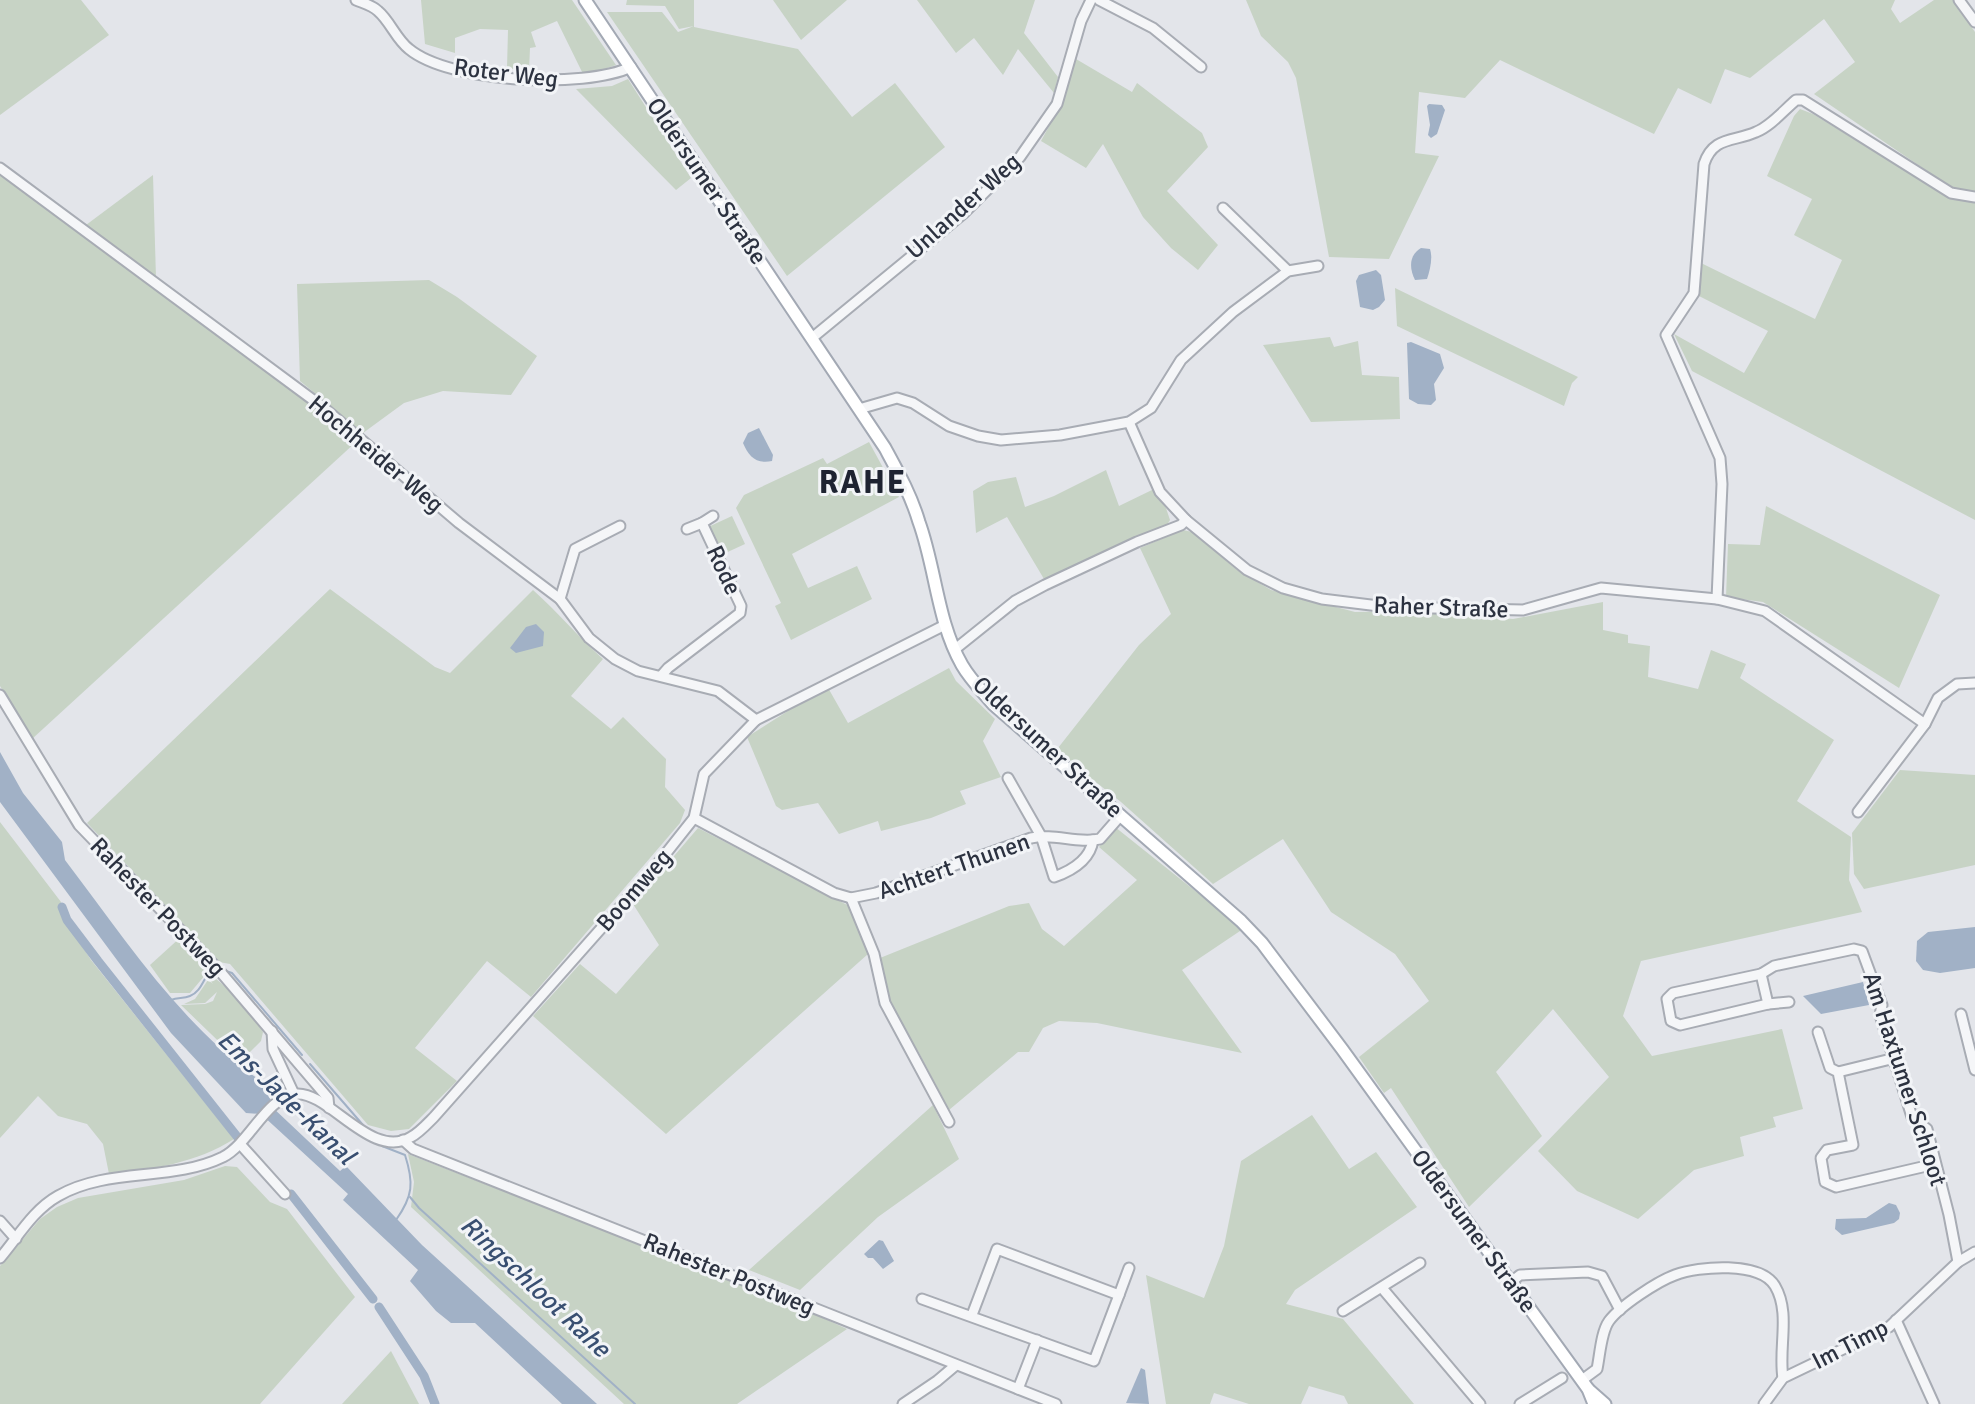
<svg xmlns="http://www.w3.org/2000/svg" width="1975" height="1404" viewBox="0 0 1975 1404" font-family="Signika,sans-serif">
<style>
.green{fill:#c7d3c5}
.water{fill:#a1b1c6}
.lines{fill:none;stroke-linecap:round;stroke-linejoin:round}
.stream{stroke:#a1b1c6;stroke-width:2}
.canal{stroke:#a1b1c6;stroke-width:9}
.minor-casing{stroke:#a8acb4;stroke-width:13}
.major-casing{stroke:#a3a9b4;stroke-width:15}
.minor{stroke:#f5f6f8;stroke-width:9}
.major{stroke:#fff;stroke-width:11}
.labels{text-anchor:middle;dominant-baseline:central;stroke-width:6;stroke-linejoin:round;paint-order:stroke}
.street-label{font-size:24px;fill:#2c3240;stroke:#f2f4f7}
.water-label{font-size:26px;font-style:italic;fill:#394f71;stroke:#f2f4f7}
.district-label{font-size:32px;font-weight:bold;letter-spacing:2px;fill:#1e2331;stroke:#f2f4f7}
</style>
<rect width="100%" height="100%" fill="#e3e5ea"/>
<g class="green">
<path d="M 0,0 L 81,0 L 109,35 L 0,115 Z"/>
<path d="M 421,0 L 572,0 L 616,65 L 584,76 L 557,21 L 531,32 L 536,47 L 530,48 L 529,71 L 507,68 L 508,30 L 480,29 L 455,38 L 455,53 L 425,44 Z"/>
<path d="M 627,0 L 694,0 L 694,27 L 798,49 L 852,117 L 895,83 L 945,147 L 787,276 L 607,12 L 662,12 L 678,32 L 694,26 L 679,29 L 665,6 L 626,5 Z"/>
<path d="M 773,0 L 847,0 L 801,40 Z"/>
<path d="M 917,0 L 1035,0 L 1024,33 L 1058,77 L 1054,93 L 1018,49 L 1003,75 L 974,38 L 956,53 Z"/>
<path d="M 1246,0 L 1895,0 L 1891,9 L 1900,23 L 1934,0 L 1953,0 L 1975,32 L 1975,193 L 1959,191 L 1949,186 L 1814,94 L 1855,62 L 1824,19 L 1750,78 L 1725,69 L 1711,104 L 1678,88 L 1654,134 L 1500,60 L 1465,98 L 1419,92 L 1415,153 L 1439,156 L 1389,259 L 1329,257 L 1296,78 L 1288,62 L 1261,36 Z"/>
<path d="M 1076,59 L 1132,92 L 1137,83 L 1202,133 L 1208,147 L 1167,191 L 1218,245 L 1198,270 L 1171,248 L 1143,217 L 1103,144 L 1086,168 L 1041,141 L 1060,106 Z"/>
<path d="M 628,79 L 691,178 L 676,190 L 576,89 L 612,86 Z"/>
<path d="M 1800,109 L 1813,114 L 1952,199 L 1975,201 L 1975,520 L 1692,371 L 1674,334 L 1744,373 L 1768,331 L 1697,295 L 1701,263 L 1815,319 L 1842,260 L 1794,235 L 1812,199 L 1767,176 L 1794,116 Z"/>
<path d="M 0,173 L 323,411 L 356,442 L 32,739 L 0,686 Z"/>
<path d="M 153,175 L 156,278 L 82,228 Z"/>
<path d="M 429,280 L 457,297 L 537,356 L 511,395 L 443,391 L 404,403 L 363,433 L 300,381 L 297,284 Z"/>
<path d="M 1395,288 L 1578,377 L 1572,383 L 1564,406 L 1397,326 Z"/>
<path d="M 1330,337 L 1334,347 L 1358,341 L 1362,375 L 1399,377 L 1400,419 L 1311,422 L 1263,345 Z"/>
<path d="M 869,442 L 899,497 L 792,554 L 808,588 L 857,566 L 872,599 L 791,640 L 775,606 L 781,603 L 736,508 L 744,495 L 823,458 L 827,464 Z"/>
<path d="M 1106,470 L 1119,506 L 1154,489 L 1166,508 L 1170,520 L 1167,525 L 1044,579 L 1007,517 L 976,533 L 973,491 L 988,482 L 1016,477 L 1025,507 L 1054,496 Z"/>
<path d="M 1766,506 L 1940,595 L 1899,688 L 1763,602 L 1726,597 L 1728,544 L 1760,545 Z"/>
<path d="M 732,516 L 745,544 L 719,556 L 706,528 Z"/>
<path d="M 1183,530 L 1192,532 L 1237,570 L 1271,590 L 1355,612 L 1418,611 L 1513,619 L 1603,602 L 1603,630 L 1628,635 L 1628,643 L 1650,646 L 1648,677 L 1698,689 L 1711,650 L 1746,664 L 1740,678 L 1834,740 L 1797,801 L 1851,837 L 1849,880 L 1862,912 L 1641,961 L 1623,1016 L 1652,1056 L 1782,1029 L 1803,1109 L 1773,1117 L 1776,1127 L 1740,1137 L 1744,1156 L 1694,1170 L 1638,1219 L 1577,1191 L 1538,1151 L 1609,1077 L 1553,1009 L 1496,1072 L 1542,1136 L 1469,1207 L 1391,1088 L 1384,1093 L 1359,1057 L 1429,1001 L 1395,954 L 1331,912 L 1283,839 L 1213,884 L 1121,802 L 1078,768 L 1058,748 L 1139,645 L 1171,614 L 1140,548 Z"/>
<path d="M 330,589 L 435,667 L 450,673 L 533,590 C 558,612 578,637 603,659 L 571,696 L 611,729 L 623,717 L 666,759 L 665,787 L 685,810 L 680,823 L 531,997 L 487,961 L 415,1048 L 457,1081 L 409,1129 L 391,1131 L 368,1125 L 230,964 L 219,962 L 87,823 Z"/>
<path d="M 949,668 L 956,681 L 995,719 L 983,741 L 1001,777 L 960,791 L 966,804 L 931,818 L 881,831 L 878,821 L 839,834 L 818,803 L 782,810 L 776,806 L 747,737 L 827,686 L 848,723 Z"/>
<path d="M 1900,770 L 1975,775 L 1975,865 L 1864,889 L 1854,874 L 1852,833 Z"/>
<path d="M 0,822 L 61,902 L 59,910 L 91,960 L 234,1139 C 196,1163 154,1169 109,1174 L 103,1144 L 87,1124 L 58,1116 L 38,1096 L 0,1138 Z"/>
<path d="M 1115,827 L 1243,929 L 1182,970 L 1242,1053 L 1097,1023 L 1059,1021 L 1043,1028 L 1029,1052 L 1018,1052 L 949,1110 L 918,1051 L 900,1024 L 885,991 L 880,958 L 1009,906 L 1029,903 L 1042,929 L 1064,946 L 1137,880 L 1099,847 Z"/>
<path d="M 698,828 L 855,909 L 868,954 L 666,1134 L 533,1016 L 580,964 L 616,994 L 659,945 L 633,904 Z"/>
<path d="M 182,936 L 211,968 L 190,993 L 170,993 L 150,965 Z"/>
<path d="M 212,976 C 233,991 249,1011 263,1032 L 261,1041 L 240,1062 L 181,1005 L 205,1004 L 213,1001 L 217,992 L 205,1003 L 184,1004 L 195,999 L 208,980 L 213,984 L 209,979 Z"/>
<path d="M 933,1105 L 959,1159 L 878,1217 L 800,1290 L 749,1270 Z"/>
<path d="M 1312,1115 L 1349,1169 L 1376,1152 L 1417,1207 L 1295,1290 L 1286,1304 L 1343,1319 L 1414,1404 L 1348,1404 L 1344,1396 L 1309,1386 L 1301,1404 L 1249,1404 L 1214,1393 L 1210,1404 L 1166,1404 L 1146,1275 L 1204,1298 L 1224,1246 L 1241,1161 Z"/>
<path d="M 408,1154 L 788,1302 L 847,1329 L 737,1404 L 624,1404 L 411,1207 L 414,1182 Z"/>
<path d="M 225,1166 L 237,1167 L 270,1202 L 287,1209 L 355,1297 L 260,1404 L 0,1404 L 0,1266 L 40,1219 L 57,1207 L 78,1198 L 184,1180 Z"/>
<path d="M 391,1351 L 419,1404 L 342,1404 Z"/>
</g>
<g class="water">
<path d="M 1429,104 L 1442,105 L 1445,110 L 1437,134 L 1431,138 L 1428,135 L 1430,125 L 1427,106 Z"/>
<path d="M 1421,248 L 1430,249 C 1433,258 1430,270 1427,279 L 1415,280 C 1409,268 1409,255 1421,248 Z"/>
<path d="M 1376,270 L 1381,275 L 1385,300 L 1379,307 L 1373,310 L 1360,307 L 1356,281 L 1359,275 Z"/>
<path d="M 1411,342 L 1440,354 L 1444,368 L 1434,384 L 1436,400 L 1431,405 L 1418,404 L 1409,399 L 1407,343 Z"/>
<path d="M 759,428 L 773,455 L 772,461 C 756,464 749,457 743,443 L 748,433 Z"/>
<path d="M 536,624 L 544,632 L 543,646 L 516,653 L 510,648 L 526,627 Z"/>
<path d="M 0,752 L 23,793 L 62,842 L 65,860 C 126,940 183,1029 268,1086 L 271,1106 L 340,1171 L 346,1166 L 422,1245 L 597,1404 L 562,1404 L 475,1323 L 451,1323 L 436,1311 L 410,1281 L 418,1270 L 343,1200 L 348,1194 L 261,1114 L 246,1113 L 171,1033 L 0,802 Z"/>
<path d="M 1975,927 L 1975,968 L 1940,973 L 1923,970 L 1916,961 L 1917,941 L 1928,932 Z"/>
<path d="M 1863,982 L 1869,1005 L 1821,1014 L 1803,996 Z"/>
<path d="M 1889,1203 L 1896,1205 L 1900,1213 L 1899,1219 L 1894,1223 L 1842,1235 L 1835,1229 L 1836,1219 L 1866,1218 Z"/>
<path d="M 879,1240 L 883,1241 L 894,1261 L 883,1269 L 873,1258 L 868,1258 L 864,1254 Z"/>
<path d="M 1141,1368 L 1145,1370 L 1149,1404 L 1126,1403 Z"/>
</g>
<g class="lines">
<g class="stream">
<path d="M 226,971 L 232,973 L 302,1055"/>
<path d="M 171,1000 C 178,997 183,999 190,996 C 201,992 203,979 211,970"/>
<path d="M 310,1064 L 363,1125"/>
<path d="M 382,1146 L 405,1155 C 414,1183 413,1196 396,1220"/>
<path d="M 410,1197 L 419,1208 L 635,1404"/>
</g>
<g class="canal">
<path d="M 62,907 L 67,920 L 98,961 L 239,1139"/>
<path d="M 291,1194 L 373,1299"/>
<path d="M 379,1307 L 424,1376 L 435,1404"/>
</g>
<g class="minor-casing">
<g id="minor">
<path d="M 356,0 C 363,3 372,5 378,11 C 390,21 396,39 409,49 C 450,83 584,89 631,67"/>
<path d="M 1099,0 L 1153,28 L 1201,67"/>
<path d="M 1959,0 L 1975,22"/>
<path d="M 0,168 L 324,408 L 459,523 L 560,599 L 589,638 L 615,659 L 638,671 L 718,691 L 756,720"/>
<path d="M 1223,208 L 1288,271"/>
<path d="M 812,338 L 964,213 L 1020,157 L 1057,104 L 1081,21 L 1091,0"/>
<path d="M 859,409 L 897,398 L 913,403 L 949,426 L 978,436 L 1001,440 L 1060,435 L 1129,422 L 1151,408 L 1181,360 L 1233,312 L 1288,271 L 1318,266"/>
<path d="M 1129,422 L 1160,492 L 1186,520"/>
<path d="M 687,529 L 702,523"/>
<path d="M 560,599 L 575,549 L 620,526"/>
<path d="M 1717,599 L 1722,484 L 1720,458 L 1666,335 L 1694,293 L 1704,164 C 1713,136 1734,142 1756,132 C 1771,126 1784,110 1796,100 L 1803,100 L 1951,193 L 1975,197"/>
<path d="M 954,650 L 1015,601 L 1045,585 L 1137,542 L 1181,525 L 1186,520 L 1247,570 L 1283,588 L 1322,599 L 1387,607 L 1523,610 L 1601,588 L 1717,599 L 1765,611 L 1925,724"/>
<path d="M 661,676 L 668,668 L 740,613 L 741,606 L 702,523 L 713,516"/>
<path d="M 0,695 L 79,825 L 218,969 L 328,1098 L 329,1108"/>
<path d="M 1008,778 L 1041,836 L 1054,877 C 1071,871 1090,861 1093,840"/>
<path d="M 1858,812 L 1925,724 L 1938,698 L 1957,684 L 1975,683"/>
<path d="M 694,818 L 834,893 L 851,898 L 876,893 L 1031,838 C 1055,833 1077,844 1100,839 L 1121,815"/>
<path d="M 851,898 L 874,954 L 885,1003 L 949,1122"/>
<path d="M 1761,974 L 1768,1004"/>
<path d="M 1789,1002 L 1768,1004 L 1680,1025 L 1671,1021 L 1667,999 L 1673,993 L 1761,974 L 1774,966 L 1854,949 L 1862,951 L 1882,1005 L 1880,1015 L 1912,1117 L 1927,1129 L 1949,1215 L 1958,1262"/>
<path d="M 1961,1014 L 1975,1070"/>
<path d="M 272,1031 L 273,1049 L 294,1094"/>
<path d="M 1818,1032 L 1830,1068 L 1838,1072 L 1853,1145 L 1827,1150 L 1821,1158 L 1825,1182 L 1836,1187 L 1935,1164"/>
<path d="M 1838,1072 L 1895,1058"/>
<path d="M 403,1140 L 413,1149 L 1056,1404"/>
<path d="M 240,1144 L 285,1194"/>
<path d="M 0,1221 L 16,1239"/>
<path d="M 0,1258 C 18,1237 33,1210 58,1196 C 108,1167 172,1182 223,1157 C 250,1143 266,1097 296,1094 C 329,1091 371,1161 411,1137 C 419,1133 427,1124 434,1117 L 652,871 L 694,818 L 704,774 L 756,720 L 945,625"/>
<path d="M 1511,1282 L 1520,1275 L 1588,1272 L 1602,1276 L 1620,1310"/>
<path d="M 1382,1288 L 1480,1404"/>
<path d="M 1119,1295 L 1129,1268"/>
<path d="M 922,1299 L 1094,1361 L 1119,1295 L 997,1249 L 972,1315"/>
<path d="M 1343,1311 L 1420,1263"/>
<path d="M 1896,1320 L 1934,1404"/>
<path d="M 1582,1380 L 1597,1369 C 1600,1355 1601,1332 1609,1321 C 1620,1306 1658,1281 1675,1275 C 1699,1266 1760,1261 1775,1286 C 1791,1313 1778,1348 1783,1378"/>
<path d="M 1018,1389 L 1037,1340"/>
<path d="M 903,1404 L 937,1381 L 956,1365"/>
<path d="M 1520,1404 L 1562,1378"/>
<path d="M 1764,1404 L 1783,1378 L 1889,1327 L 1958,1262 L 1975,1252"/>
</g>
</g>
<g class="major-casing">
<g id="major">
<path d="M 585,0 L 885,448 C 898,472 911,495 919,522 C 936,569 937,621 962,665 C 970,679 982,691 993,704 L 1241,921 L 1262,943 L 1342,1049 L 1588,1389 L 1594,1404"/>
<path d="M 1588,1389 L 1605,1404"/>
</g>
</g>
<use href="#minor" class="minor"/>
<use href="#major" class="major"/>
</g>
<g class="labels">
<g class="street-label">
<text transform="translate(506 73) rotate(7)">Roter Weg</text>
<text transform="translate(707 181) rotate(56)">Oldersumer Straße</text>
<text transform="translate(963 206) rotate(-42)">Unlander Weg</text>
<text transform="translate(376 454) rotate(40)">Hochheider Weg</text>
<text transform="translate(724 570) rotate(65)">Rode</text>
<text transform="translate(1441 607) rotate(2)">Raher Straße</text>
<text transform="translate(1048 747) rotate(43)">Oldersumer Straße</text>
<text transform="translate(954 866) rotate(-19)">Achtert Thunen</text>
<text transform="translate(634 890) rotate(-49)">Boomweg</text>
<text transform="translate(158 907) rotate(46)">Rahester Postweg</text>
<text transform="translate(1905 1079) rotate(72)">Am Haxtumer Schloot</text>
<text transform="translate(1474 1231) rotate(54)">Oldersumer Straße</text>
<text transform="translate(729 1274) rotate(22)">Rahester Postweg</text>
<text transform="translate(1850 1344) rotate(-27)">Im Timp</text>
</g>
<g class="water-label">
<text transform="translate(286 1098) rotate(44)">Ems-Jade-Kanal</text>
<text transform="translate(535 1287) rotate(43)">Ringschloot Rahe</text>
</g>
<g class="district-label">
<text x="863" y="482">RAHE</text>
</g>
</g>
</svg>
